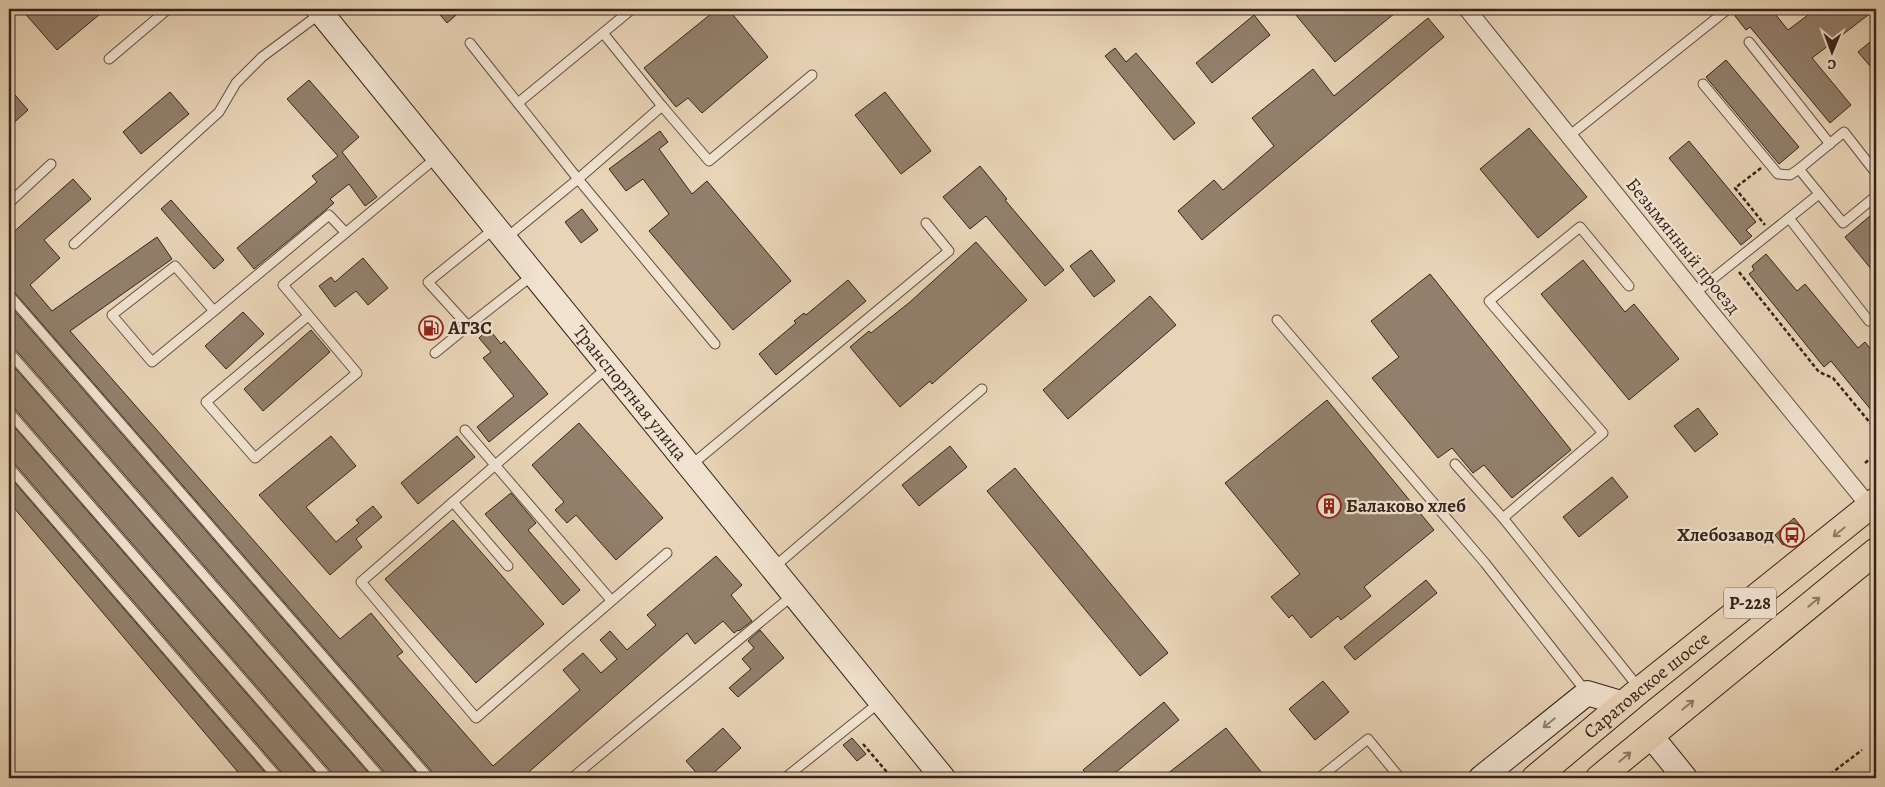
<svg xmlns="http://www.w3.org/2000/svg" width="1885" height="787" viewBox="0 0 1885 787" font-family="Alegreya,serif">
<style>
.building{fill:#92806c;stroke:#34241b}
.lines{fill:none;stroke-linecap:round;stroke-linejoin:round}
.service-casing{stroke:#615042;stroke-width:11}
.minor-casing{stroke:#615042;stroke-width:18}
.secondary-casing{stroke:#34241b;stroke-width:26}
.primary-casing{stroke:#34241b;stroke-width:28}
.path{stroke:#34241b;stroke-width:2.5;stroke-dasharray:4 2.5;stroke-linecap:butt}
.service{stroke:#f1e3d0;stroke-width:9}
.minor{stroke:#f1e3d0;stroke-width:16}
.secondary{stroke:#f1e3d0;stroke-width:24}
.primary{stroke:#e9d4b7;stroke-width:26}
.oneway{stroke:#8e7c69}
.oneway2{stroke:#928476}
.labels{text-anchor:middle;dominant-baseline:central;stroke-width:4.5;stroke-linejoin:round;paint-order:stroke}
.shield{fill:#f1e3d0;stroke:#6d5d51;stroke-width:1}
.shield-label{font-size:18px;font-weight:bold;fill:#34241b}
.street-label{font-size:19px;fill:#34241b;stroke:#f1e3d0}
.poi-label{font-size:19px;font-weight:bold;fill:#34241b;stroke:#f1e3d0;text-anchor:start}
</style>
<rect width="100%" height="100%" fill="#e9d4b7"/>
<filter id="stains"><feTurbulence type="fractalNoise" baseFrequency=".004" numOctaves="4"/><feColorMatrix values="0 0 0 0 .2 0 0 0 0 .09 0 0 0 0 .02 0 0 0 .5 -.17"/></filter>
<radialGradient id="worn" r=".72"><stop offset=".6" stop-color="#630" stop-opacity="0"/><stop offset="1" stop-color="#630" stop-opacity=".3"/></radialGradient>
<g class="building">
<path d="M 21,9 L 106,9 L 57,50 Z"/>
<path d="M 435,9 L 463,9 L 447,23 Z"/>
<path d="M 717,9 L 728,9 L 768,57 L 702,113 L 688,98 L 676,107 L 644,68 Z"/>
<path d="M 1291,9 L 1400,9 L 1335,62 Z"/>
<path d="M 1743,9 L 1771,9 L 1788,30 L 1816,9 L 1876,9 L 1812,58 L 1851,105 L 1830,123 L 1750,27 L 1746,30 L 1735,16 Z"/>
<path d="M 1254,15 L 1270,35 L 1212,83 L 1196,63 Z"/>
<path d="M 1428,18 L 1444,37 L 1202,240 L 1178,211 L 1214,180 L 1223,190 L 1274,146 L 1252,118 L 1313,69 L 1334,96 Z"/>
<path d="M 1876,37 L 1876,73 L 1858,52 Z"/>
<path d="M 1115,48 L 1126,62 L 1136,53 L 1195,123 L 1174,140 L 1105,56 Z"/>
<path d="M 1726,60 L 1799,147 L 1779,164 L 1706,77 Z"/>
<path d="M 309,80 L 359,137 L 342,152 L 377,197 L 365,206 L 349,184 L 330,199 L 334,203 L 254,269 L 237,248 L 317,182 L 312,176 L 338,156 L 287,99 Z"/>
<path d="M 9,88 L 28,110 L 9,127 Z"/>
<path d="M 170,92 L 189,114 L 141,154 L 123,132 Z"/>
<path d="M 885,92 L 931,151 L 901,174 L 855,115 Z"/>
<path d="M 1529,128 L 1587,197 L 1538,238 L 1480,169 Z"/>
<path d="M 660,131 L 668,142 L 659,149 L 692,194 L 707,181 L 791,281 L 733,330 L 649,231 L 669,214 L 643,179 L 626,191 L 609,169 Z"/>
<path d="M 1689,141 L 1756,222 L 1746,230 L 1752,236 L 1741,245 L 1669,158 Z"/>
<path d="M 980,166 L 1007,199 L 1005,200 L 1064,270 L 1045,286 L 986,216 L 970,229 L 943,197 Z"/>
<path d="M 73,179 L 91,199 L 44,240 L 60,258 L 30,285 L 52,311 L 157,237 L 172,259 L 70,331 L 340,639 L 371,613 L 403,652 L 397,656 L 493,766 L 580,690 L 563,670 L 583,653 L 601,673 L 617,659 L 600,640 L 610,631 L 627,650 L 656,625 L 647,615 L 716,556 L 742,585 L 731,595 L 752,621 L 739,631 L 738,630 L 734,633 L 723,621 L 695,644 L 687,633 L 522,778 L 435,778 L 434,774 L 9,286 L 9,236 Z"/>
<path d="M 171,200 L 224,260 L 214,269 L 161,209 Z"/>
<path d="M 582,209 L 598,230 L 581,243 L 565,222 Z"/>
<path d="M 1876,211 L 1876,275 L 1845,237 Z"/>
<path d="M 976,242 L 1027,300 L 932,384 L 930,381 L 900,407 L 850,347 L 869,331 L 871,333 L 910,302 Z"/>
<path d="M 1091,250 L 1115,281 L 1094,297 L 1070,266 Z"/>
<path d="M 1766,254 L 1797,291 L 1805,284 L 1858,348 L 1865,342 L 1876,356 L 1876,416 L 1831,361 L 1824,367 L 1749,274 L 1754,270 L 1752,266 Z"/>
<path d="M 363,258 L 388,288 L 368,305 L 356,291 L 335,307 L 319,286 L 331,277 L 335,282 Z"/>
<path d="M 1583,260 L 1625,312 L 1634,304 L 1679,359 L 1629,400 L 1541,294 Z"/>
<path d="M 1430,274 L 1571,450 L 1512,498 L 1484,465 L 1473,473 L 1452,448 L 1438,458 L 1372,378 L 1399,357 L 1371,321 Z"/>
<path d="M 848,280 L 866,301 L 776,375 L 759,354 L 796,323 L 794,321 L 804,313 L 806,315 Z"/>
<path d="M 1150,296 L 1176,325 L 1068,419 L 1043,390 Z"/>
<path d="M 13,309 L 421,778 L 387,778 L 386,774 L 14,348 L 9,346 L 9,312 Z"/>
<path d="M 243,312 L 264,334 L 226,369 L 205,346 Z"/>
<path d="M 489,329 L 501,344 L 504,341 L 548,394 L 489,442 L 477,427 L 514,396 L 483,358 L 491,352 L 479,338 Z"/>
<path d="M 311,330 L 330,352 L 263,411 L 244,389 Z"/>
<path d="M 9,361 L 373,778 L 334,778 L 333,774 L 14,408 L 9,406 Z"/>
<path d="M 1327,400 L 1434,530 L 1364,587 L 1371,596 L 1341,620 L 1338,616 L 1311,638 L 1292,615 L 1289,618 L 1271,597 L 1300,574 L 1225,483 Z"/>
<path d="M 1698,408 L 1718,434 L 1695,452 L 1674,426 Z"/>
<path d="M 9,421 L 320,778 L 284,778 L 283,774 L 14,463 L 9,461 Z"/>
<path d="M 579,423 L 663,518 L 616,560 L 576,515 L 567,523 L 555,510 L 564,502 L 532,465 Z"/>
<path d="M 331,436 L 356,466 L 306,507 L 336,542 L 359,523 L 356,520 L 373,506 L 382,517 L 356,539 L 362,547 L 330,575 L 259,495 Z"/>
<path d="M 457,436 L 475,457 L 418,504 L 401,483 Z"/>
<path d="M 950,446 L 967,467 L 919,506 L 902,485 Z"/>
<path d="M 1015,468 L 1168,653 L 1140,676 L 987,491 Z"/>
<path d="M 9,476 L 270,778 L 243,778 L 9,502 Z"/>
<path d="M 1612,477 L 1628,497 L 1579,537 L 1563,517 Z"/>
<path d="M 511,493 L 536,523 L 528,530 L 580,590 L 563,605 L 485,514 Z"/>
<path d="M 1794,518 L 1803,529 L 1783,545 L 1775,535 Z"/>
<path d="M 453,520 L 544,624 L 476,683 L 385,579 Z"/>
<path d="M 1426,580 L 1437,593 L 1355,660 L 1344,647 Z"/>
<path d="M 760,630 L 784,658 L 738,697 L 729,688 L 751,669 L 742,659 L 754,648 L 748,641 Z"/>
<path d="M 1323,681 L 1349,712 L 1315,740 L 1289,709 Z"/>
<path d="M 1164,702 L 1179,720 L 1109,778 L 1090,778 L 1083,770 Z"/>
<path d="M 723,728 L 741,748 L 708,778 L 701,778 L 686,761 Z"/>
<path d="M 1226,728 L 1266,778 L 1162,778 Z"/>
<path d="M 852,738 L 866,754 L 857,761 L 843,745 Z"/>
</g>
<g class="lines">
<g class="service-casing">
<g id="service">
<path d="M 603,33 L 662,106"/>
<path d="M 1749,42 L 1830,144"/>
<path d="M 470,43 L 578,179 L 662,106 L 709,161 L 812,75"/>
<path d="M 109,59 L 168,9"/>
<path d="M 1703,84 L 1778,174 L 1790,175 L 1799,169"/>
<path d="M 518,103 L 632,9"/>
<path d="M 1569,136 L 1728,9"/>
<path d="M 1876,173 L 1844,132 L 1799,169 L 1843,223 L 1876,196"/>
<path d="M 9,203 L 51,164"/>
<path d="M 1789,218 L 1869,321 L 1876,315"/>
<path d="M 495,228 L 428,282 L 468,326 L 533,275"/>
<path d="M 505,239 L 578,179 L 715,344"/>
<path d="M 74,244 L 219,112 L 236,83 L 262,57 L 321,13"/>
<path d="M 1695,293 L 1819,194"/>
<path d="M 9,295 L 429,778"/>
<path d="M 214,311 L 152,362 L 112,315 L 175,266 L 214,311 L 329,215 L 345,232"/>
<path d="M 308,316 L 206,402 L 255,458 L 357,373 L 283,285 L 437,157"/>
<path d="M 1277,320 L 1485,563 L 1587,693"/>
<path d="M 9,352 L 381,778"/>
<path d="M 435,353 L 468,326"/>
<path d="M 608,367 L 361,582 L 476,718 L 667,553"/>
<path d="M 9,412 L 328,778"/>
<path d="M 465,430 L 611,600"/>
<path d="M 1455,464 L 1503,518 L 1639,688"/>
<path d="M 690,466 L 949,251 L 926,223"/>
<path d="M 9,467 L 278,778"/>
<path d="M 453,502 L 508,566"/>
<path d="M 1503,518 L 1603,433 L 1489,301 L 1580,227 L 1629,286"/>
<path d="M 773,568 L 982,389"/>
<path d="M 572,778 L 793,595"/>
<path d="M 785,778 L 880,702"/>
<path d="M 1319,778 L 1368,739 L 1400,778"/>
</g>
</g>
<g class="minor-casing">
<path id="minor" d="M 1467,9 L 1695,293 L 1870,507"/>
</g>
<g class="secondary-casing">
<g id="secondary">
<path id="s1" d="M 318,9 L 943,778"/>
<path d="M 1651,736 L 1685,778"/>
<path d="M 1481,778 L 1587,693 L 1624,704"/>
</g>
</g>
<g class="primary-casing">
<g id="primary">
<path id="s2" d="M 1535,778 L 1640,690 L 1876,501"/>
<path d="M 1599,778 L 1876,551"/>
</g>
</g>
<g class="path">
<path d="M 1761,168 L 1735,188 L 1765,225"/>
<path d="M 1739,272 L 1819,372 L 1833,378 L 1876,430"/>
<path d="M 1865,463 L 1876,454"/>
<path d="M 863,744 L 892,778"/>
<path d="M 1825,778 L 1862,750"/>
</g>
<use href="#service" class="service"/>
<use href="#minor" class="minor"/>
<use href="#secondary" class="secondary"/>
<use href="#primary" class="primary"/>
</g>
<defs><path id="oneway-shaft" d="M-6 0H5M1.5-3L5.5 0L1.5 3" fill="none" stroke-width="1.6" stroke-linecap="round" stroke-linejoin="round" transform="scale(1.25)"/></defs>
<g class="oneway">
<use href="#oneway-shaft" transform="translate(1839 532) rotate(141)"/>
<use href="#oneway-shaft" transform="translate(1814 602) rotate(-39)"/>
<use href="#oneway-shaft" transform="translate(1688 705) rotate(-39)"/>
<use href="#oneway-shaft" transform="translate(1625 757) rotate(-40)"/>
</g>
<use class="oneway2" href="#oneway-shaft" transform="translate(1549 723) rotate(141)"/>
<defs>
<g id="fuel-ring" transform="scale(1.25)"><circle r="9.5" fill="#f1e3d0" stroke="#8f2418" stroke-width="1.5"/><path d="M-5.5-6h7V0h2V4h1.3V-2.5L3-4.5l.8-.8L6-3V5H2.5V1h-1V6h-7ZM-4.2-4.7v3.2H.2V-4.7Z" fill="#8f2418"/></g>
<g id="building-ring" transform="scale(1.25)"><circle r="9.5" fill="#f1e3d0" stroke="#8f2418" stroke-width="1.5"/><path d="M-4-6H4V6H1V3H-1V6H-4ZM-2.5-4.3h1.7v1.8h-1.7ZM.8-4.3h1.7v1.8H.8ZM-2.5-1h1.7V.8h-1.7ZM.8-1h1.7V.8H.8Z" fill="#8f2418"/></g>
<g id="bus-ring" transform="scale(1.25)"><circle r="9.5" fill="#f1e3d0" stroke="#8f2418" stroke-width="1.5"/><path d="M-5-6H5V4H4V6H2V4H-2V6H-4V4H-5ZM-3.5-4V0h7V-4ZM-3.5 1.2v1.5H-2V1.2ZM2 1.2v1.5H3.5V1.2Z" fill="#8f2418"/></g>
</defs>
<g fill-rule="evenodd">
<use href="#fuel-ring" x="431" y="328"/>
<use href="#building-ring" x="1329" y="506"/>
<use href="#bus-ring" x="1792" y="535"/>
</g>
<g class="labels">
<rect class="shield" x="1724" y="587.5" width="52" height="31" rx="4"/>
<g class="shield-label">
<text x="1750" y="603">Р-228</text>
</g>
<g class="street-label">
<text transform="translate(1683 246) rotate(51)">Безымянный проезд</text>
<text stroke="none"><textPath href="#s1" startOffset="495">Транспортная улица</textPath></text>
<text stroke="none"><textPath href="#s2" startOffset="145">Саратовское шоссе</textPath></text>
</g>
<g class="poi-label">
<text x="448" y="328">АГЗС</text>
<text x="1346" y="506">Балаково хлеб</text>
<text x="1774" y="535" text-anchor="end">Хлебозавод</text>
</g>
</g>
<rect width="1885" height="787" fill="none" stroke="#e9d4b7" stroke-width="30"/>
<rect x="10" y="10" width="1865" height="767" fill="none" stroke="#34241b" stroke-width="2.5"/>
<rect x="15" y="15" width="1855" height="757" fill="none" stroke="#34241b"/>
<g transform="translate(1832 52) rotate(181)" stroke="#f1e3d0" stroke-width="4" paint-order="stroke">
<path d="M0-4L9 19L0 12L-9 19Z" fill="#34241b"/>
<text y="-8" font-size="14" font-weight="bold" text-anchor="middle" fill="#34241b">С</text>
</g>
<rect width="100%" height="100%" filter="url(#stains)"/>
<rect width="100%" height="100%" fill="url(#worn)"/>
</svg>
